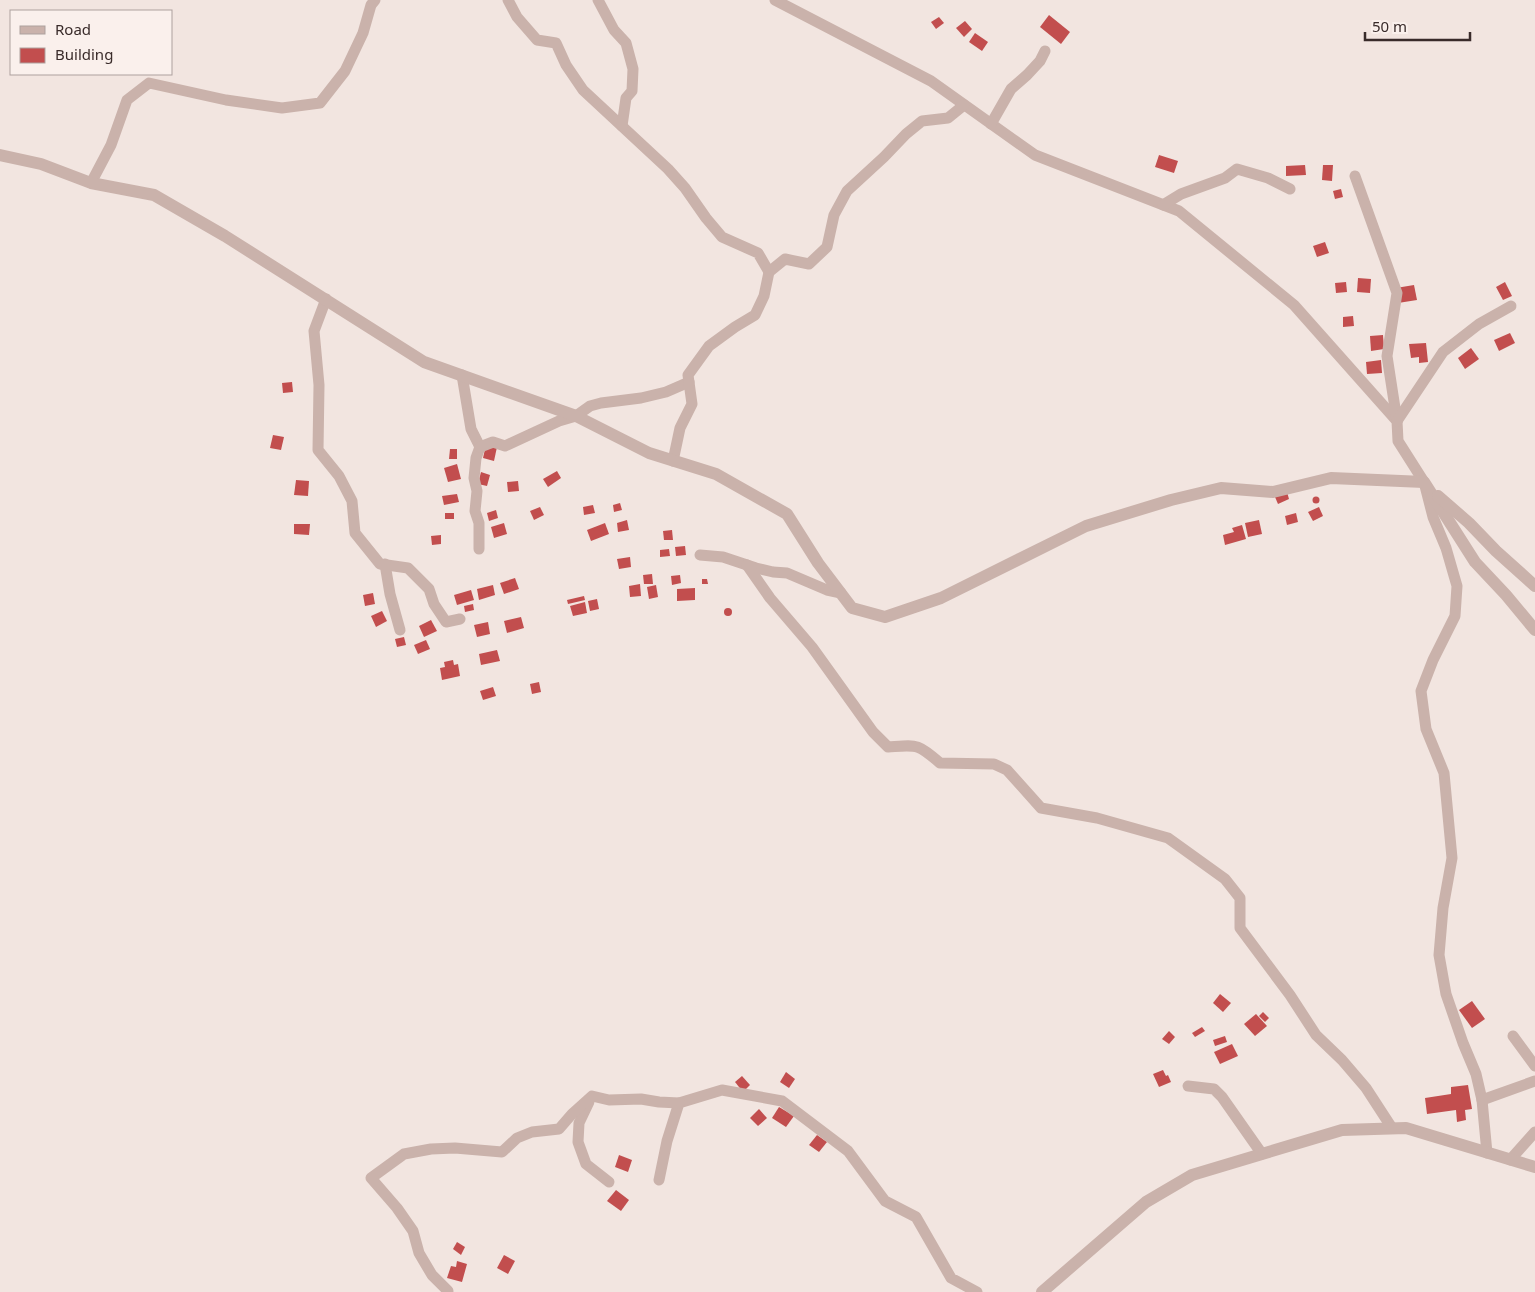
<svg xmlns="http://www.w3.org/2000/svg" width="1535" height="1292" viewBox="0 0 1535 1292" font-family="'Noto Sans',sans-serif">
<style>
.building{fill:#c24e4e}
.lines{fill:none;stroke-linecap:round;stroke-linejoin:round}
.minor{stroke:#cab2ab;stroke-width:11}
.tertiary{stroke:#cab2ab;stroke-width:12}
</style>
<rect width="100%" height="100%" fill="#f2e5e0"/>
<g class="building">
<path d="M 1049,15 L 1070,32 L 1061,44 L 1040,27 Z"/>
<path d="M 939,17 L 944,23 L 936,29 L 931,22 Z"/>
<path d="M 965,21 L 972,29 L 964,37 L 956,28 Z"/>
<path d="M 975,33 L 988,42 L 982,51 L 969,42 Z"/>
<path d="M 1159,155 L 1178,161 L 1174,173 L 1155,167 Z"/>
<path d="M 1305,165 L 1306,175 L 1286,176 L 1286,166 Z"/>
<path d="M 1323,165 L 1333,165 L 1332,181 L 1322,180 Z"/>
<path d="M 1341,189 L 1343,197 L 1335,199 L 1333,191 Z"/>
<path d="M 1325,242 L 1329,253 L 1317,257 L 1313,246 Z"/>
<path d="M 1358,278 L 1371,279 L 1370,293 L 1357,292 Z"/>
<path d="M 1346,282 L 1347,292 L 1336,293 L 1335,283 Z"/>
<path d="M 1505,282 L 1512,296 L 1503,300 L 1496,287 Z"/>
<path d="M 1414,285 L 1417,300 L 1398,303 L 1396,288 Z"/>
<path d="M 1353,316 L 1354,326 L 1343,327 L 1343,317 Z"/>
<path d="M 1510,333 L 1515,343 L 1499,351 L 1494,340 Z"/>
<path d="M 1383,335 L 1384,349 L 1371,351 L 1370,336 Z"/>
<path d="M 1426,343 L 1428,362 L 1419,363 L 1419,357 L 1411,358 L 1409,344 Z"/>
<path d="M 1471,348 L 1479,359 L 1465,369 L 1458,358 Z"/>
<path d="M 1381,360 L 1382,373 L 1367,374 L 1366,362 Z"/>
<path d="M 292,382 L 293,392 L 283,393 L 282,383 Z"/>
<path d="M 273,435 L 284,437 L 281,450 L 270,448 Z"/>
<path d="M 486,445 L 497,447 L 494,461 L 483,458 Z"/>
<path d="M 450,449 L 457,449 L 457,459 L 449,459 Z"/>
<path d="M 457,464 L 461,479 L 448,482 L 444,468 Z"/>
<path d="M 557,471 L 561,478 L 548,487 L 543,479 Z"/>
<path d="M 481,472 L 490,475 L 487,486 L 478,484 Z"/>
<path d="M 296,480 L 309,481 L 308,496 L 294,495 Z"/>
<path d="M 518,481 L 519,491 L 508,492 L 507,482 Z"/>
<path d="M 1287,492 L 1289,499 L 1278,504 L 1275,497 Z"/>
<path d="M 457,494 L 459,502 L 444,505 L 442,496 Z"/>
<circle cx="1316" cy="500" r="3.5"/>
<path d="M 620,503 L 622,510 L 614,512 L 613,505 Z"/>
<path d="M 593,505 L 595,513 L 584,515 L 583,507 Z"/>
<path d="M 540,507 L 544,515 L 534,520 L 530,511 Z"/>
<path d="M 1319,507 L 1323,516 L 1313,521 L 1308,512 Z"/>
<path d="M 496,510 L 498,518 L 489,521 L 487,513 Z"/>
<rect x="445" y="513" width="9" height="6"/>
<path d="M 1296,513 L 1298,522 L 1287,525 L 1285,516 Z"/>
<path d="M 627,520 L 629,530 L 618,532 L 617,523 Z"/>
<path d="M 1259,520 L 1262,534 L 1248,537 L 1245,523 Z"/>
<path d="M 504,523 L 507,534 L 494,538 L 491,527 Z"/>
<path d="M 605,523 L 609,534 L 591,541 L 587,530 Z"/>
<path d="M 294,524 L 310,524 L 309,535 L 294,534 Z"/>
<path d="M 1242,525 L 1246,539 L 1225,545 L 1223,535 L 1234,532 L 1232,528 Z"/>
<path d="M 672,530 L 673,540 L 664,540 L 663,531 Z"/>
<path d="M 441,535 L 441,544 L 432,545 L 431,536 Z"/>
<path d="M 685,546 L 686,555 L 676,556 L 675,547 Z"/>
<path d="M 669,549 L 670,556 L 660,557 L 660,550 Z"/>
<path d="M 630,557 L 631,567 L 619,569 L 617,559 Z"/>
<path d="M 652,574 L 653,584 L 644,584 L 643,575 Z"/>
<path d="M 680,575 L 681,583 L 672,585 L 671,576 Z"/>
<path d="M 515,578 L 519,589 L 504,594 L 500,583 Z"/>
<path d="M 702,579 L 707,579 L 708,584 L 702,584 Z"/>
<path d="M 640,584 L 641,596 L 630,597 L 629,586 Z"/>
<path d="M 493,585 L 495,595 L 479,600 L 477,589 Z"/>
<path d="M 656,585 L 658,597 L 649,599 L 647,587 Z"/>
<path d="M 695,588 L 695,600 L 677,601 L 677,589 Z"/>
<path d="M 471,590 L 474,600 L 457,605 L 454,595 Z"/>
<path d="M 373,593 L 375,604 L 365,606 L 363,595 Z"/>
<path d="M 584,596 L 585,600 L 568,604 L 567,600 Z"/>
<path d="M 597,599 L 599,609 L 590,611 L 588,601 Z"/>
<path d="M 585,602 L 587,613 L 573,616 L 570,606 Z"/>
<path d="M 473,604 L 474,610 L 465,612 L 464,606 Z"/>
<circle cx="728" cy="612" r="4"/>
<path d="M 382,611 L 387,621 L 376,627 L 371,616 Z"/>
<path d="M 521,617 L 524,628 L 507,633 L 504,621 Z"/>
<path d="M 431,620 L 437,631 L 424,637 L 419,626 Z"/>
<path d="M 488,622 L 490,634 L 477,637 L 474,625 Z"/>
<path d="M 404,637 L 406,645 L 397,647 L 395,639 Z"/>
<path d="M 426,640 L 430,649 L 418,654 L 414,645 Z"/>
<path d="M 497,650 L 500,661 L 481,665 L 479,654 Z"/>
<path d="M 453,660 L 454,665 L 458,664 L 460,676 L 442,680 L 440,668 L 445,667 L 444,662 Z"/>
<path d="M 539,682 L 541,692 L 532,694 L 530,684 Z"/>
<path d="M 493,687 L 496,696 L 483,700 L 480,691 Z"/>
<path d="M 1220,994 L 1231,1003 L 1223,1012 L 1213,1003 Z"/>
<path d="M 1472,1001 L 1485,1019 L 1472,1028 L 1459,1010 Z"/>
<path d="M 1263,1012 L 1269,1018 L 1265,1022 L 1259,1016 Z"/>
<path d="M 1256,1014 L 1267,1026 L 1255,1036 L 1244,1024 Z"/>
<path d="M 1202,1027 L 1205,1031 L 1195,1037 L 1192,1033 Z"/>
<path d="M 1169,1031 L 1175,1037 L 1169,1044 L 1162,1039 Z"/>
<path d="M 1225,1036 L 1227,1042 L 1215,1046 L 1213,1040 Z"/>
<path d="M 1232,1044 L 1238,1056 L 1220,1064 L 1214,1052 Z"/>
<path d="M 1163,1070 L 1166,1076 L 1168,1075 L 1171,1082 L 1159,1087 L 1153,1074 Z"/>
<path d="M 786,1072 L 795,1079 L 789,1088 L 780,1082 Z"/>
<path d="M 742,1076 L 750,1085 L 743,1092 L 735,1082 Z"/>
<path d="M 1468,1085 L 1472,1109 L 1465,1110 L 1466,1120 L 1457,1122 L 1456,1110 L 1427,1114 L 1425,1098 L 1451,1094 L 1451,1087 Z"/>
<path d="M 779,1107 L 794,1116 L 786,1127 L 772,1118 Z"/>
<path d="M 759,1109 L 767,1118 L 758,1126 L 750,1118 Z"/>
<path d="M 817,1135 L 827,1142 L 819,1152 L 809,1145 Z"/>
<path d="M 619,1155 L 632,1160 L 628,1172 L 615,1167 Z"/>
<path d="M 616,1190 L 629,1200 L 621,1211 L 607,1201 Z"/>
<path d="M 457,1242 L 465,1247 L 461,1255 L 453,1249 Z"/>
<path d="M 504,1255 L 515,1261 L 508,1274 L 497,1268 Z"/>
<path d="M 457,1261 L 467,1264 L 462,1282 L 447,1278 L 451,1266 L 456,1267 Z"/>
</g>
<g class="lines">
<g class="minor">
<path d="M 508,0 L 517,17 L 537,40 L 556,43 L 566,65 L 583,90 L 668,169 L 685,188 L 706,218 L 722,237 L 758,253 L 769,272"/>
<path d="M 598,0 L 614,30 L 626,43 L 633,69 L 632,91 L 626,98 L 622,126"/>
<path d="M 775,0 L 931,81 L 1035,155 L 1179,211 L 1294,305 L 1397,421 L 1398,441 L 1424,482 L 1433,517 L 1446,548 L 1457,586 L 1455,616 L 1433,660 L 1421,691 L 1426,729 L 1444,773 L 1452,858 L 1443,908 L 1439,955 L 1446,994 L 1463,1043 L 1476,1074 L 1482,1100 L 1487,1153"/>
<path d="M 991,124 L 1011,89 L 1027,75 L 1040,61 L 1045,51"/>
<path d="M 1355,176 L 1397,293 L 1387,356 L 1397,421"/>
<path d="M 91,183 L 111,145 L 127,100 L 149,83 L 226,100 L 282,108 L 320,103 L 345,71 L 363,33 L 371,5 L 375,0"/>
<path d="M 1163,205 L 1181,194 L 1225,178 L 1237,169 L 1268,178 L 1290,189"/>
<path d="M 326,299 L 314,331 L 319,385 L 318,450 L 339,476 L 352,501 L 355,533 L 380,564 L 408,568 L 429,589 L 434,604 L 446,622 L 460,619"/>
<path d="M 462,375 L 471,429 L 480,447 L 476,458 L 474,478 L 477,491 L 475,511 L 479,523 L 479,549"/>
<path d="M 1397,421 L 1443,352 L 1479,324 L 1511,306"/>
<path d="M 480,447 L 493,442 L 505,446 L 559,421 L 576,416 L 590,406 L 601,403 L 641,398 L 666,392 L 689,382"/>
<path d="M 673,461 L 680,428 L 692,404 L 688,375 L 709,346 L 735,327 L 755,315 L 764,296 L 769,272 L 785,259 L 809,264 L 827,247 L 834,215 L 847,191 L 884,157 L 906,134 L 922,121 L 948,118 L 964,105"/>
<path d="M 700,555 L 723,557 L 756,568 L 773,572 L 787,573 L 827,590 L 841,593"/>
<path d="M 385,564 L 390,594 L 400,630"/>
<path d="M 747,565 L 770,598 L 812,647 L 873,732 L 888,747 C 917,745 917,743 940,763 L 994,764 L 1007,770 L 1041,808 L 1097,818 L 1168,838 L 1225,879 L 1240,898 L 1240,928 L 1290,995 L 1316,1035 L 1342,1060 L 1366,1088 L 1392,1128"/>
<path d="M 1513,1036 L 1535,1066"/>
<path d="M 1188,1086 L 1214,1089 L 1222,1097 L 1262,1154"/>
<path d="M 1482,1100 L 1535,1081"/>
<path d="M 589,1102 L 579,1123 L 578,1142 L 586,1164 L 609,1182"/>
<path d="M 1510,1160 L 1535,1132"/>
<path d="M 659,1180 L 667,1141 L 679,1103 L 722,1090 L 782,1101 L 848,1151 L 885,1201 L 916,1217 L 951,1278 L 977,1292"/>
<path d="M 448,1291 L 432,1275 L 419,1253 L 413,1231 L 397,1208 L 371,1178 L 404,1154 L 431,1149 L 455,1148 L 502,1152 L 517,1138 L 532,1132 L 559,1129 L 572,1114 L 592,1096 L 609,1100 L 641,1099 L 659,1102 L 679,1103"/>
</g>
<g class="tertiary">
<path d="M 0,155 L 41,164 L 91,183 L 154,195 L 225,236 L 424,362 L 576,416 L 649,453 L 716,474 L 787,514 L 818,563 L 852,608 L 885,617 L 941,598 L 1086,526 L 1171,500 L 1221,488 L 1273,492 L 1331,478 L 1424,482 L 1475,562 L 1506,595 L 1535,630"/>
<path d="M 1438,496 L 1469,523 L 1496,551 L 1535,586"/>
<path d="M 1042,1292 L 1146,1202 L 1192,1175 L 1342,1130 L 1406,1128 L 1535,1167"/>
</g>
</g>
<rect x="10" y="10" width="162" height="65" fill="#faf0ec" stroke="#ada19e"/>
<rect x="20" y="26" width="25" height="8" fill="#cab2ab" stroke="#ada19e"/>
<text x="55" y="35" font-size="15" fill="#392b2a">Road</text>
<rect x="20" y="48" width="25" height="15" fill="#c24e4e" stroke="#ada19e"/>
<text x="55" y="60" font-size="15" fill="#392b2a">Building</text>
<path d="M1365 32v8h105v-8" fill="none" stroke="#392b2a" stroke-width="2.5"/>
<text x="1372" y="32" font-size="15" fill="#392b2a" stroke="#faf0ec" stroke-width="4" paint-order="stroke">50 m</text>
</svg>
